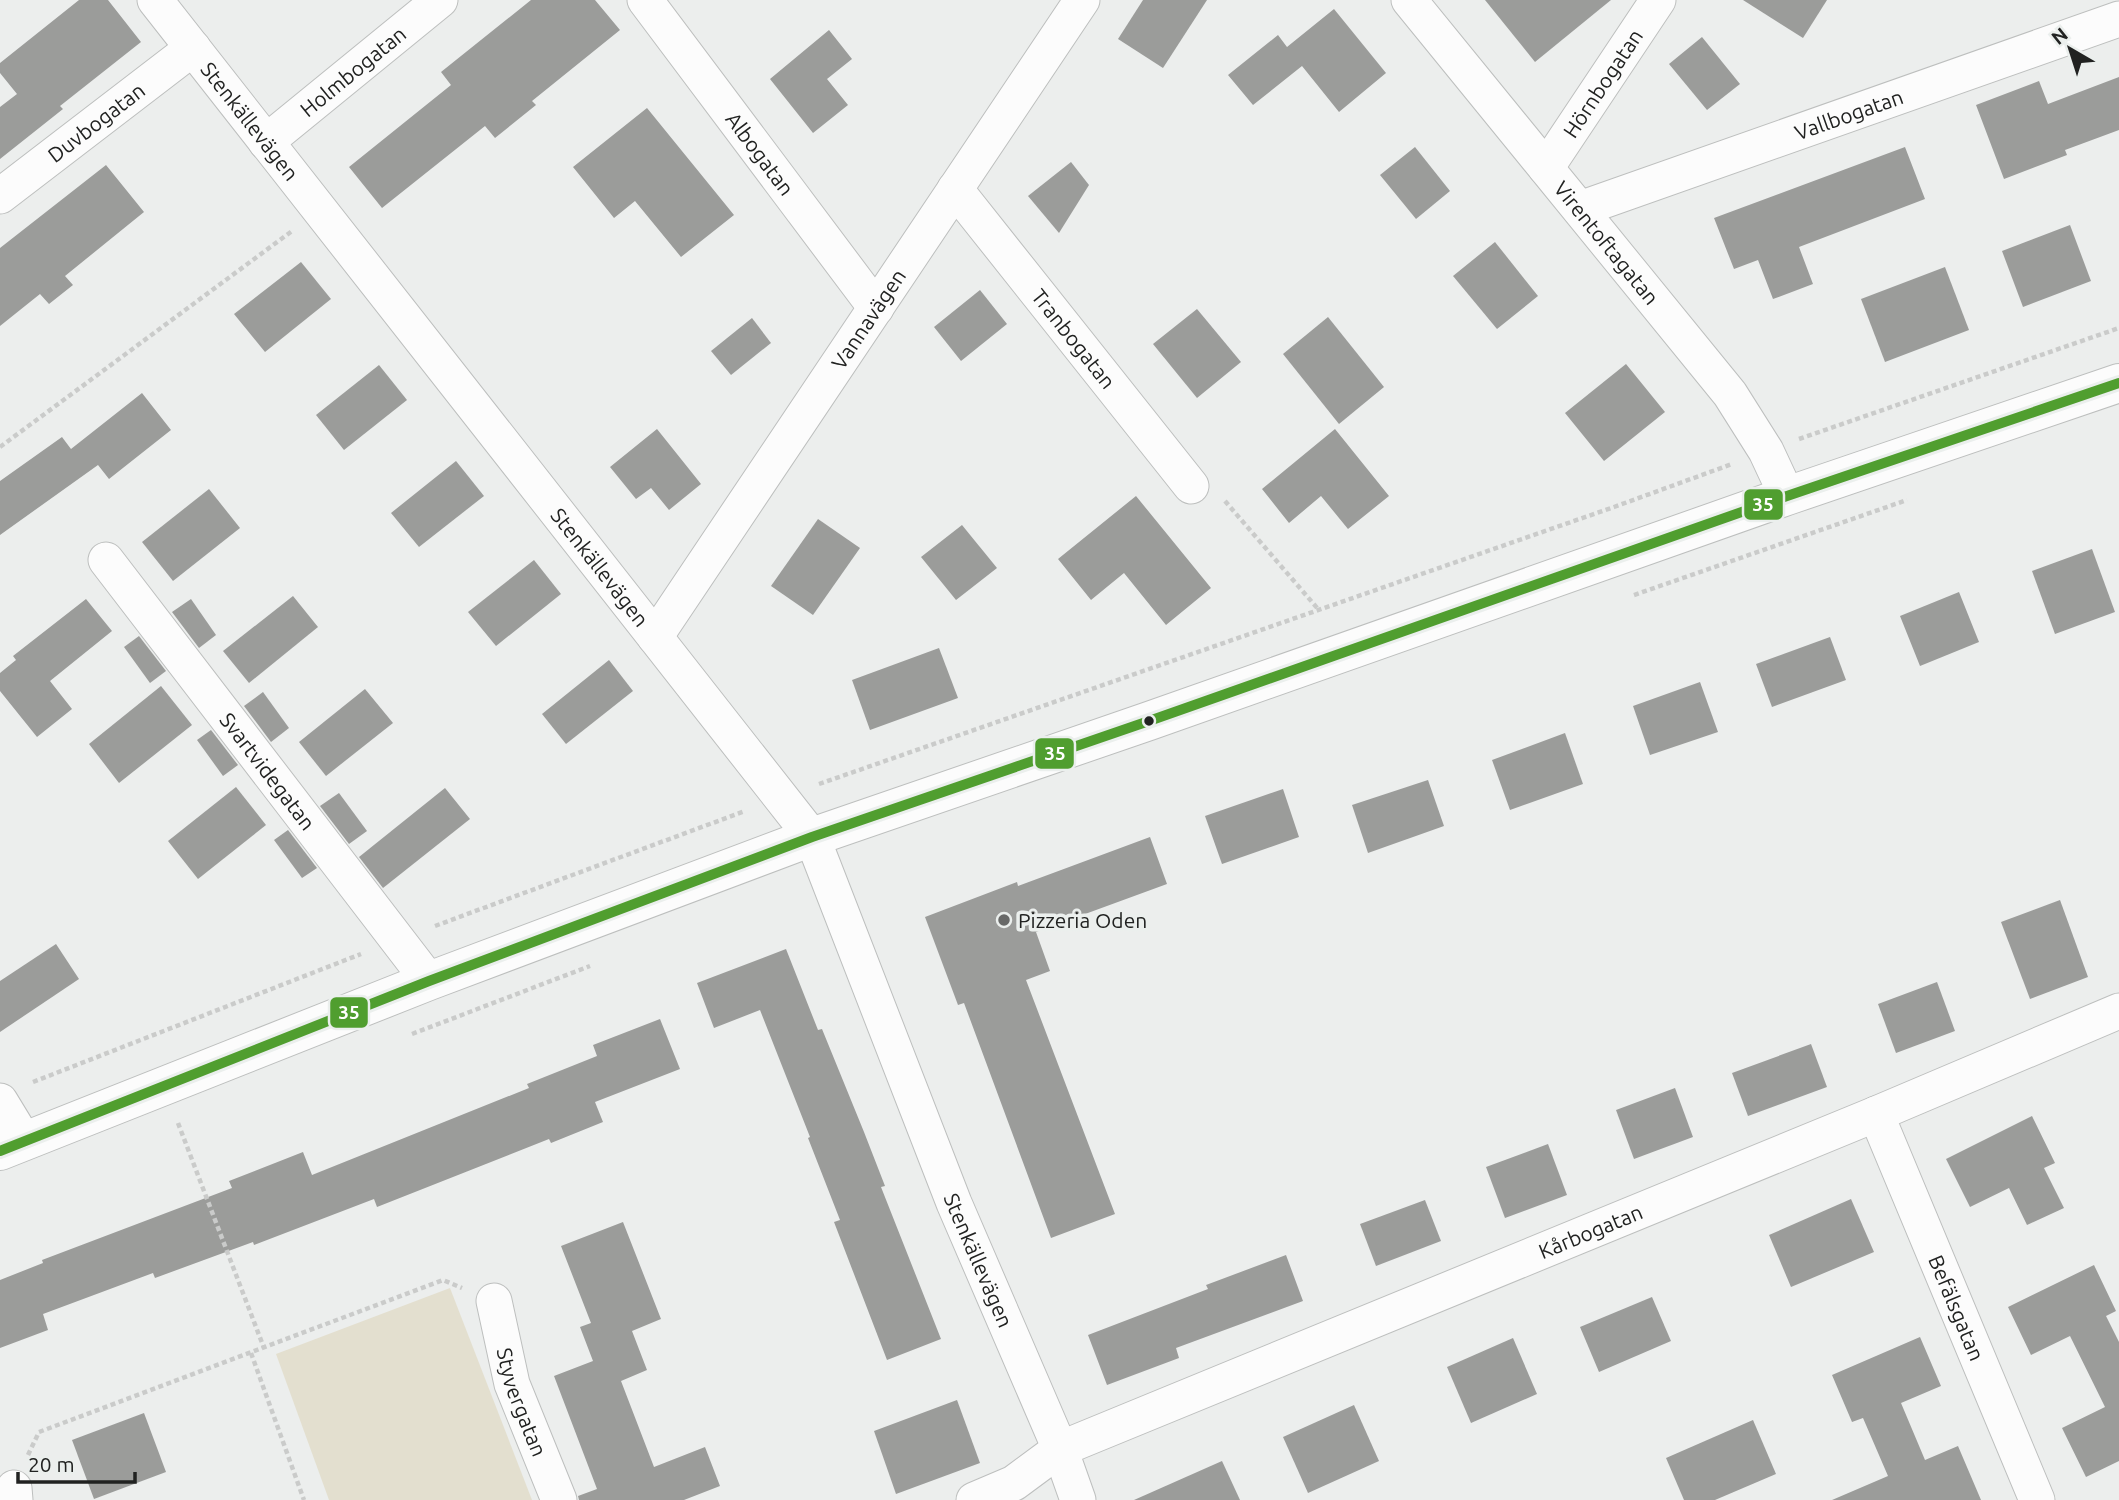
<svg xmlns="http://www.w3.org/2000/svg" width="2119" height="1500" viewBox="0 0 2119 1500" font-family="Ubuntu,sans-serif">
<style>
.green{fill:#e3dfcf}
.building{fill:#9b9c9a}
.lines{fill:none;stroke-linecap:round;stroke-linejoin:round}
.street-casing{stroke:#bdbfbe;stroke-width:37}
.secondary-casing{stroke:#bdbfbe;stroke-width:40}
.path{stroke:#cacbca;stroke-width:4.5;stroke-dasharray:5 3.5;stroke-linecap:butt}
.street{stroke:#fcfcfc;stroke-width:35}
.secondary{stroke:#fcfcfc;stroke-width:38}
.bus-1-casing{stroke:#ebefed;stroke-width:16}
.bus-1{stroke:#509e2f;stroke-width:10}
.bus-dot{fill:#212221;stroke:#ebefed;stroke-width:2.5}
.poi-dot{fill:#686968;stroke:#ebefed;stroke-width:2.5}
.labels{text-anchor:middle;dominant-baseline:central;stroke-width:7;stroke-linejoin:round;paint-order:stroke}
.street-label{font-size:21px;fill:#212221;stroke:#ebefed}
.poi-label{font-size:21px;fill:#212221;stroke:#ebefed;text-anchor:start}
.line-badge{stroke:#ebefed;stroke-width:2.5}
.badge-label{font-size:19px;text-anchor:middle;font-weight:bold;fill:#fff}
</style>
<rect width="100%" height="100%" fill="#eceeed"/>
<path class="green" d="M 450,1288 L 532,1500 L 329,1500 L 276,1354 Z"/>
<g class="building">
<path d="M 79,0 L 108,0 L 141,42 L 60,106 L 63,109 L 0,159 L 0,107 L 17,94 L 0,73 L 0,63 Z"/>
<path d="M 531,0 L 595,0 L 620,30 L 532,101 L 536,105 L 495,138 L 485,126 L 382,208 L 349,167 L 451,85 L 441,72 Z"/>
<path d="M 1143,0 L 1207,0 L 1163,68 L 1118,39 Z"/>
<path d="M 1485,0 L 1611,0 L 1535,62 Z"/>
<path d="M 1743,0 L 1827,0 L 1803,38 Z"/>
<path d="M 1334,9 L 1386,73 L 1339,112 L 1302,66 L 1253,105 L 1228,75 L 1278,35 L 1287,47 Z"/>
<path d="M 829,30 L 852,59 L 827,79 L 848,105 L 813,133 L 770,79 Z"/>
<path d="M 1702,37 L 1740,84 L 1707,110 L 1669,64 Z"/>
<path d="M 2119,77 L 2119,130 L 2065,150 L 2067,155 L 2004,179 L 1976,105 L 2039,81 L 2048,104 Z"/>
<path d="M 647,108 L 734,215 L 681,257 L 635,201 L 614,218 L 573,167 Z"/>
<path d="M 1415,147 L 1450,191 L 1416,219 L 1380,175 Z"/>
<path d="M 1905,147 L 1925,199 L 1799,247 L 1813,284 L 1773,299 L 1758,260 L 1734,269 L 1714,218 Z"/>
<path d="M 1071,162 L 1089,185 L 1059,233 L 1028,196 Z"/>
<path d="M 106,165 L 144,212 L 65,276 L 73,285 L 49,304 L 40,294 L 0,326 L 0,248 Z"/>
<path d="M 2070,225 L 2091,281 L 2023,307 L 2002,251 Z"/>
<path d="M 1495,242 L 1538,296 L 1497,329 L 1453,276 Z"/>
<path d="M 301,262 L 331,299 L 265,352 L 234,314 Z"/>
<path d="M 1945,267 L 1969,330 L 1885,362 L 1861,299 Z"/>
<path d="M 980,290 L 1007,324 L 961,361 L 934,327 Z"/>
<path d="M 1197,309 L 1241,362 L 1197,398 L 1153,344 Z"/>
<path d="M 1328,317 L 1384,387 L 1339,424 L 1283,354 Z"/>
<path d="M 752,318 L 771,343 L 731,375 L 711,351 Z"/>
<path d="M 1626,364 L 1665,412 L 1604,461 L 1565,413 Z"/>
<path d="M 379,365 L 407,400 L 344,450 L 316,415 Z"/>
<path d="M 142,393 L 171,430 L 109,479 L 98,465 L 0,535 L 0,481 L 62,437 L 71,449 Z"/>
<path d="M 657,429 L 701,484 L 669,510 L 651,488 L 636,499 L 610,467 Z"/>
<path d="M 1335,429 L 1389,496 L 1348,529 L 1321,496 L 1289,523 L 1262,489 Z"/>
<path d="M 456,461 L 484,496 L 419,547 L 391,513 Z"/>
<path d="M 209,489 L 240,528 L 173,581 L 142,542 Z"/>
<path d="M 1136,496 L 1211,588 L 1166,625 L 1124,573 L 1091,600 L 1058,559 Z"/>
<path d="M 818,519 L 860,548 L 813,615 L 771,586 Z"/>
<path d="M 962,525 L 997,568 L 956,600 L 921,557 Z"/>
<path d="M 2092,549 L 2115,612 L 2055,634 L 2032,571 Z"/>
<path d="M 534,560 L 561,594 L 496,646 L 468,612 Z"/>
<path d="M 1959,592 L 1979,642 L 1920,666 L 1900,616 Z"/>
<path d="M 293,596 L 318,627 L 249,683 L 223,651 Z"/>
<path d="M 86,599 L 112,631 L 50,681 L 72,709 L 37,737 L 0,691 L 0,673 L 16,660 L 13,656 Z"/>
<path d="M 191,599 L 216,635 L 199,648 L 172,612 Z"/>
<path d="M 139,636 L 166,671 L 150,683 L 124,647 Z"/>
<path d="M 1830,637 L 1846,680 L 1772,707 L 1756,664 Z"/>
<path d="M 939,648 L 958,698 L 870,730 L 852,680 Z"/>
<path d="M 609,660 L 633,691 L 566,744 L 542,714 Z"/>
<path d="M 1700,682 L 1718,732 L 1650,755 L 1633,706 Z"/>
<path d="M 161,686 L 192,725 L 119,783 L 89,744 Z"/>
<path d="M 365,689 L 393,723 L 326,776 L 299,742 Z"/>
<path d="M 263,692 L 289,728 L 271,742 L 244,706 Z"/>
<path d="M 211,730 L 238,765 L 223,776 L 197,740 Z"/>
<path d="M 1565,733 L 1583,784 L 1510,810 L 1492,760 Z"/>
<path d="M 1428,780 L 1444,826 L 1368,853 L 1352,805 Z"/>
<path d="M 236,787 L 266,825 L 198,879 L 168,841 Z"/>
<path d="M 445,788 L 470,819 L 383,888 L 359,857 Z"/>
<path d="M 1283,789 L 1299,837 L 1222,864 L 1205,816 Z"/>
<path d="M 339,793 L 367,831 L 349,844 L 320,806 Z"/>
<path d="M 288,830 L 317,868 L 302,878 L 274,840 Z"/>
<path d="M 1150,837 L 1167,884 L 1036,932 L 1050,971 L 1026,980 L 1115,1214 L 1051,1238 L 964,1003 L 958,1005 L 925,917 L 1017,882 L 1018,886 Z"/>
<path d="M 2060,900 L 2088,977 L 2030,999 L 2001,922 Z"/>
<path d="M 56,944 L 79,979 L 0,1032 L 0,981 Z"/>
<path d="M 786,949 L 818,1030 L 822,1029 L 864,1132 L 885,1186 L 881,1187 L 941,1339 L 887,1360 L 834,1222 L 840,1220 L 808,1138 L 810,1137 L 760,1010 L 714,1028 L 697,983 Z"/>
<path d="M 1937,982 L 1955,1031 L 1896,1053 L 1878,1004 Z"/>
<path d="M 660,1019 L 680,1069 L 595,1102 L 603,1122 L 551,1143 L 549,1139 L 377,1207 L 374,1199 L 254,1245 L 253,1242 L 155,1278 L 153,1273 L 43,1314 L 48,1330 L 0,1348 L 0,1280 L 43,1263 L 42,1260 L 232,1188 L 229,1181 L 303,1152 L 312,1175 L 529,1088 L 527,1084 L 597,1056 L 593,1045 Z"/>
<path d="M 1811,1044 L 1827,1087 L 1748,1116 L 1732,1073 Z"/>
<path d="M 1675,1088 L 1693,1137 L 1634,1159 L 1616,1110 Z"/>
<path d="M 2032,1116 L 2055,1163 L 2044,1168 L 2064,1208 L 2027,1225 L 2009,1188 L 1970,1207 L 1946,1159 Z"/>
<path d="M 1548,1144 L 1567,1195 L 1505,1218 L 1486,1167 Z"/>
<path d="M 1851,1199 L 1874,1252 L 1791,1287 L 1769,1235 Z"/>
<path d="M 1425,1200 L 1441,1241 L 1376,1266 L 1360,1224 Z"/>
<path d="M 623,1222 L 661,1319 L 632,1331 L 647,1370 L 621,1381 L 654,1467 L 705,1447 L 720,1486 L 684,1500 L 579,1500 L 578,1496 L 597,1489 L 554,1376 L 593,1361 L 580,1327 L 591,1323 L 561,1246 Z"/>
<path d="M 1286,1255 L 1303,1301 L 1176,1348 L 1179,1358 L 1107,1385 L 1088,1335 L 1208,1289 L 1206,1285 Z"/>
<path d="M 2094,1265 L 2116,1311 L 2106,1316 L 2119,1342 L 2119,1461 L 2086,1477 L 2062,1428 L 2105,1407 L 2070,1336 L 2031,1355 L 2008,1307 Z"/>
<path d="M 1652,1297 L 1671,1341 L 1599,1372 L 1580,1327 Z"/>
<path d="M 1920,1337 L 1941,1386 L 1901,1403 L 1925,1460 L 1958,1446 L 1981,1500 L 1832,1500 L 1888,1476 L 1863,1418 L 1852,1422 L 1832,1375 Z"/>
<path d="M 1513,1338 L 1537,1394 L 1471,1423 L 1447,1367 Z"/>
<path d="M 957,1400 L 980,1463 L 896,1494 L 874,1431 Z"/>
<path d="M 1354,1405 L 1379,1461 L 1308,1493 L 1283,1437 Z"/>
<path d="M 144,1413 L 166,1472 L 94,1499 L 72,1440 Z"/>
<path d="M 1753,1420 L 1776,1474 L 1715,1500 L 1684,1500 L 1666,1458 Z"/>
<path d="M 1222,1461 L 1240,1500 L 1134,1500 Z"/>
</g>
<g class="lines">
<g class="street-casing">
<g id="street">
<path id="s1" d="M 155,0 L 812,837 L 954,1203 L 1060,1449 L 1078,1500"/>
<path id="s2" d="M 645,0 L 876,308"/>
<path id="s3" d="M 1409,0 L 1730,394 L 1766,451 L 1787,496"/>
<path id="s4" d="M 266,142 L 440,0"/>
<path id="s5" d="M 1546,168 L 1658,0"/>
<path id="s6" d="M 955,189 L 1191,486"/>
<path id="s7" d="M 0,196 L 193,48"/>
<path id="s8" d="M 1580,209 L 2119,19"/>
<path id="s9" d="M 106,560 L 429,981"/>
<path id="s10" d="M 655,637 L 1082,0"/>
<path d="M 0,1101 L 25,1142"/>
<path id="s11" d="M 1876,1114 L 2037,1500"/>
<path id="s12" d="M 494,1301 L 512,1384 L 559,1500"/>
<path d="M 14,1488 L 15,1500"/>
<path id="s13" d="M 974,1500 L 1014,1483 L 1060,1449 L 1876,1114 L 2119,1011"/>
</g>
</g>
<g class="secondary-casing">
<path id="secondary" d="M 0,1151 L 429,981 L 812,837 L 1149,721 L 1787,496 L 2119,383"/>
</g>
<g class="path">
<path d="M 1799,439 L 2119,328"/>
<path d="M 0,447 L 292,231"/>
<path d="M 1225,501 L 1318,609"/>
<path d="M 1634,595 L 1907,500"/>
<path d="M 819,784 L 1614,507 L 1732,464"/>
<path d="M 435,926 L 745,811"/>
<path d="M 412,1034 L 590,966"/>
<path d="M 33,1082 L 361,954"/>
<path d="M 178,1123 L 264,1348"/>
<path d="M 251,1353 L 304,1500"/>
<path d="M 28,1455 L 39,1432 L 443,1280 L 462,1288"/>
</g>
<use href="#street" class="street"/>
<use href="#secondary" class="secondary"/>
<g class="bus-1-casing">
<path id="bus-1" d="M 0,1151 L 429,981 L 812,837 L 1149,721 L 1787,496 L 2119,383"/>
</g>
<use href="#bus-1" class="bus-1"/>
</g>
<circle class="bus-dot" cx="1149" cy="721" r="6"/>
<circle class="poi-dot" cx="1004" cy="920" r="7"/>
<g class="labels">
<g class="street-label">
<text stroke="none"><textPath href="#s4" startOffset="112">Holmbogatan</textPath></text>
<text stroke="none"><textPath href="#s5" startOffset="102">Hörnbogatan</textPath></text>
<text stroke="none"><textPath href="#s8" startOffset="285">Vallbogatan</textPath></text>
<text stroke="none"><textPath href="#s1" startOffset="154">Stenkällevägen</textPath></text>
<text stroke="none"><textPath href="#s7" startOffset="121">Duvbogatan</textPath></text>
<text stroke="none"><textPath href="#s2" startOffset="192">Albogatan</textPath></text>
<text stroke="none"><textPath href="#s3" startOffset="313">Virentoftagatan</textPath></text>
<text stroke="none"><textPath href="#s10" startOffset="383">Vannavägen</textPath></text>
<text stroke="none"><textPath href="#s6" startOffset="191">Tranbogatan</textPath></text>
<text stroke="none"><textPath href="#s1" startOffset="721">Stenkällevägen</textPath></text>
<text stroke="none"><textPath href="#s9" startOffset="266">Svartvidegatan</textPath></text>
<text stroke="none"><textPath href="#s13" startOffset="674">Kårbogatan</textPath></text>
<text stroke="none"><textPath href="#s1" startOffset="1519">Stenkällevägen</textPath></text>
<text stroke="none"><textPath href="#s11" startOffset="210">Befälsgatan</textPath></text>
<text stroke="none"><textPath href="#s12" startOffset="105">Styvergatan</textPath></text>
</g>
<g class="poi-label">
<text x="1018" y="920">Pizzeria Oden</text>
</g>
</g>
<g class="line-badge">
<rect x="1743" y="488" width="41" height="33" rx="7" fill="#509e2f"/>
<rect x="1034" y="737" width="41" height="33" rx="7" fill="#509e2f"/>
<rect x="329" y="996" width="40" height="33" rx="7" fill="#509e2f"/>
</g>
<g class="badge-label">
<text x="1763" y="511">35</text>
<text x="1055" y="760">35</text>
<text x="349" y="1019">35</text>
</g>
<g transform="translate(2070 49) rotate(321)" stroke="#ebefed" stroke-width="5" paint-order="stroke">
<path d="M0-5L12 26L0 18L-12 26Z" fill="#212221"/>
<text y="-10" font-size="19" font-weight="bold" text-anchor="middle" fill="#212221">N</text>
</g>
<path d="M18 1472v10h117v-10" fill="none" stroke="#212221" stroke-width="3.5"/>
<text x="28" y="1472" font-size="21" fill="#212221" stroke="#ebefed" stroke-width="5" paint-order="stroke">20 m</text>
</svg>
